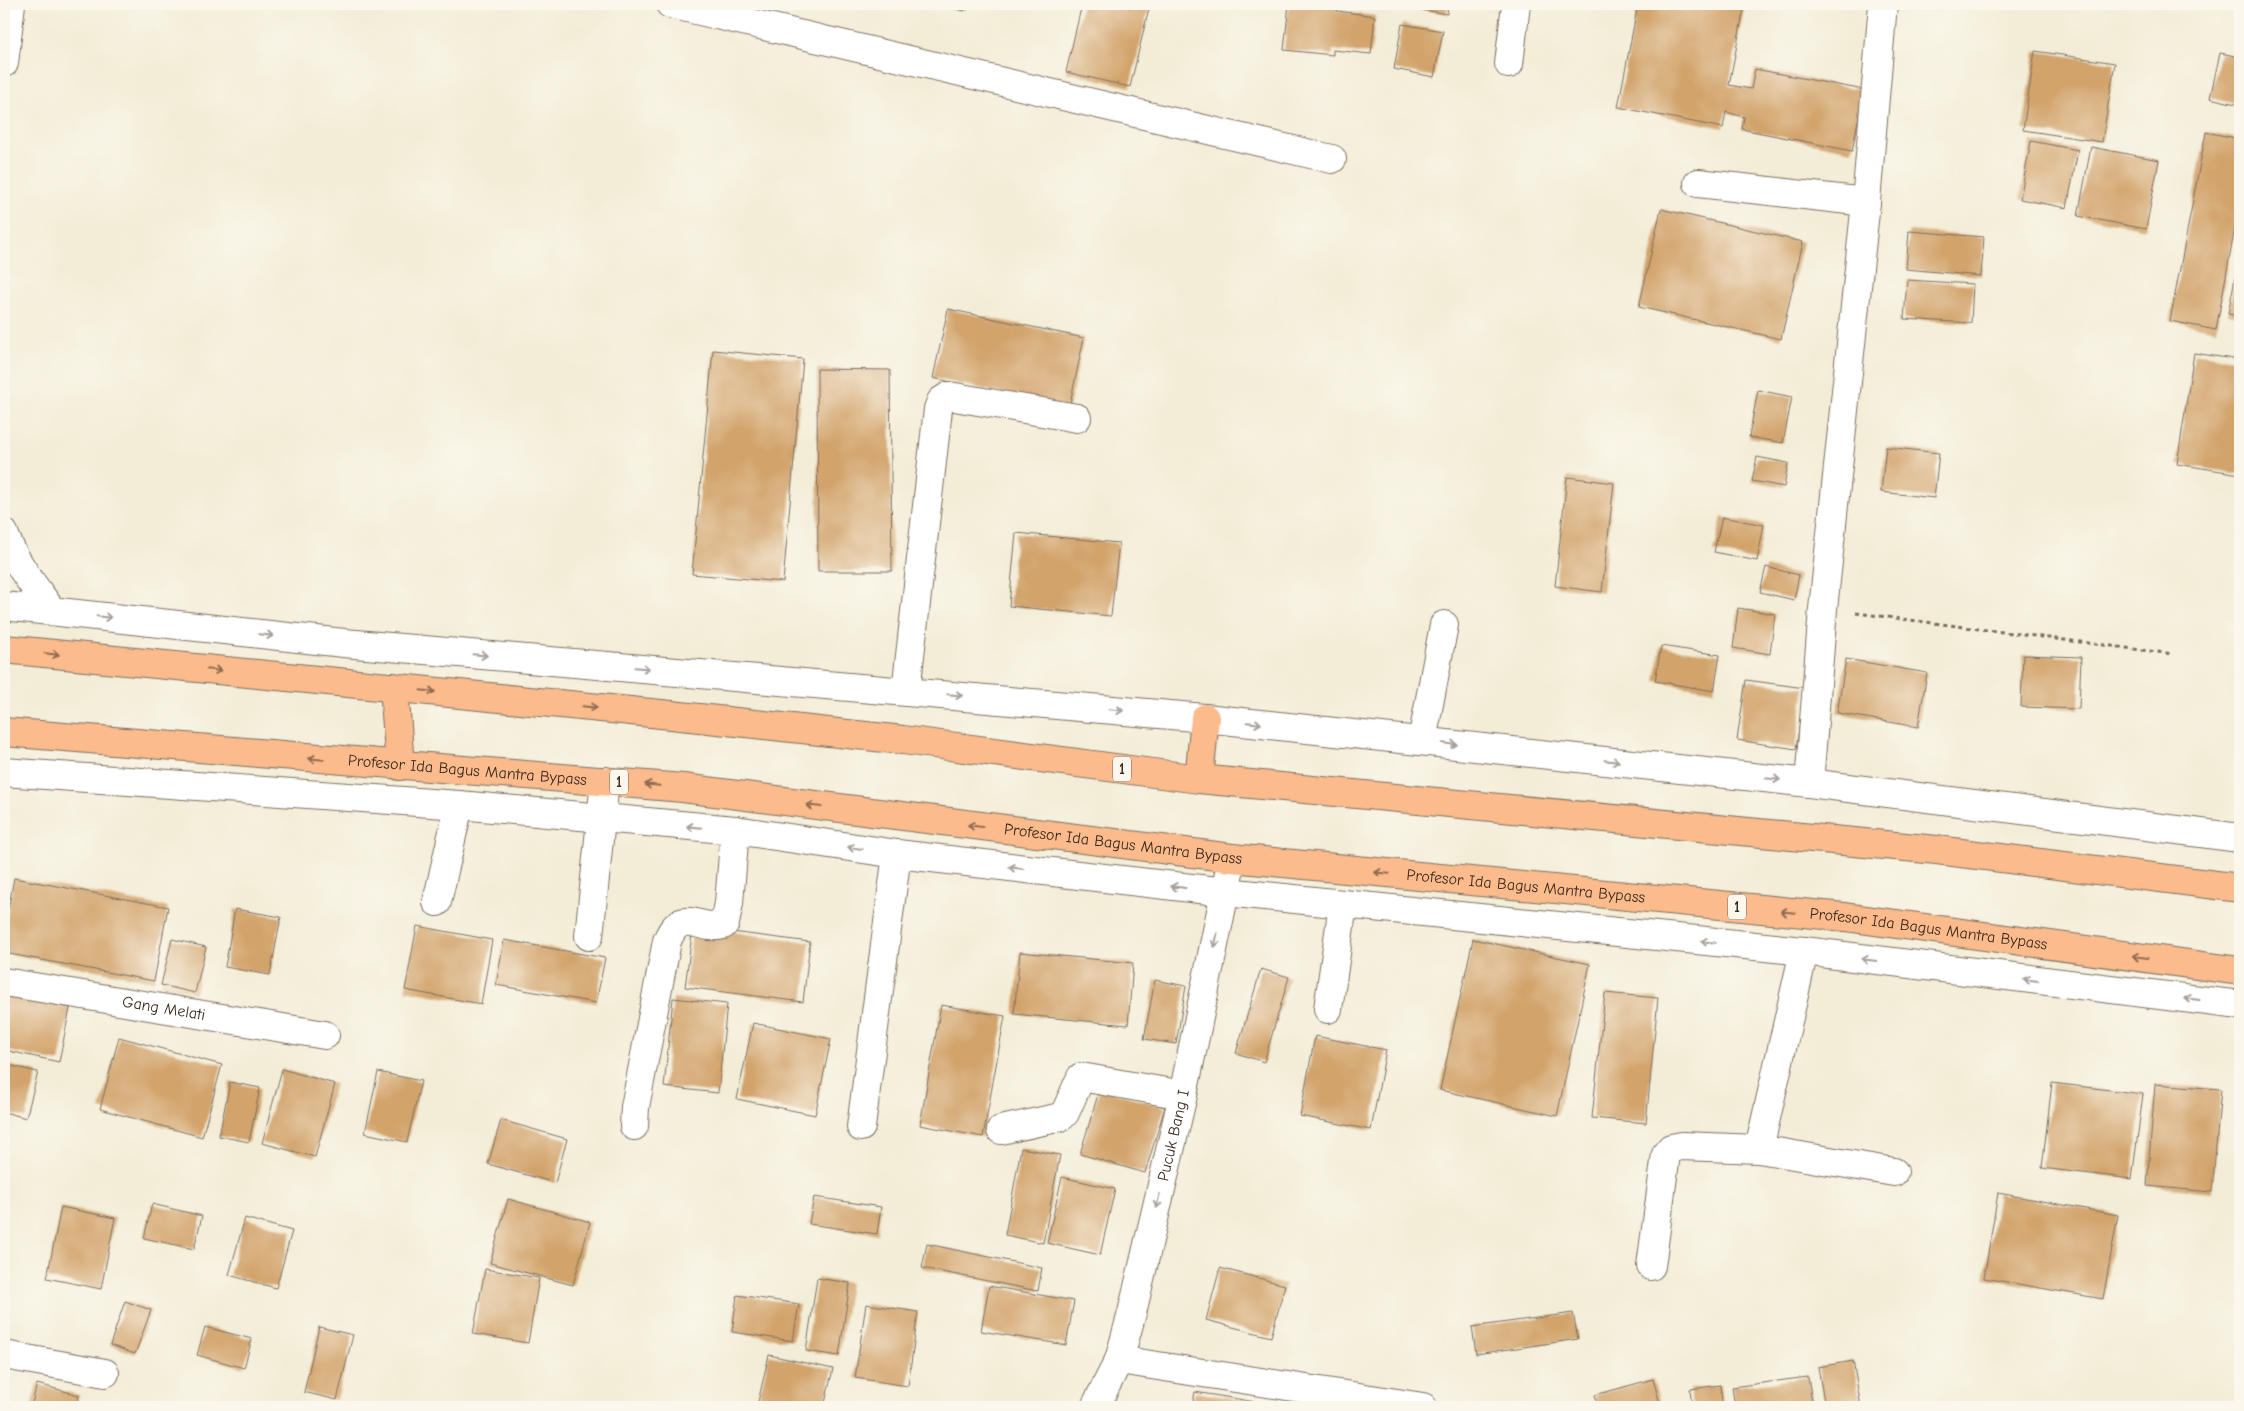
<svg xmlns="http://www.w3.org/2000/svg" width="2244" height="1411" viewBox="0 0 2244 1411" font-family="'Comic Neue',sans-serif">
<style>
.building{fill:#d2a36a}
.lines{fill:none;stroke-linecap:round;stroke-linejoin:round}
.minor-casing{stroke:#7b6e5f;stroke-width:30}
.highway-casing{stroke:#7b6e5f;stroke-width:30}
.path{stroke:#7b6e5f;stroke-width:3;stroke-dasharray:4 4;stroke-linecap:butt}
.minor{stroke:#fff;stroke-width:28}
.highway{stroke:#fbbb8c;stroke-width:28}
.oneway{stroke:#a79f9a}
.oneway2{stroke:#916b50}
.labels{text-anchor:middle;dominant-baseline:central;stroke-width:4.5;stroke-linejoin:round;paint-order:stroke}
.shield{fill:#fbf7ec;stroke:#75685c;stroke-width:1}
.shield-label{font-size:15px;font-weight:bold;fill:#3b2a1e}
.street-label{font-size:16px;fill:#3b2a1e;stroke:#fbf7ec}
</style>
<rect width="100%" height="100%" fill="#fbf7ec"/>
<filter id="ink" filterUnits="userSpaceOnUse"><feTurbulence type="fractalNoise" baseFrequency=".02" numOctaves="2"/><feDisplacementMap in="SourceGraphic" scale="10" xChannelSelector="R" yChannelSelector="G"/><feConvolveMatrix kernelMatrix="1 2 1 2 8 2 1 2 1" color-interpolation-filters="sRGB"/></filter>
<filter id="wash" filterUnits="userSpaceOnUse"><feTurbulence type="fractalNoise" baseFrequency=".0096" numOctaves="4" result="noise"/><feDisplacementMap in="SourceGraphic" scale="20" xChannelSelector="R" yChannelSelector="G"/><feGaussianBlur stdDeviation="1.12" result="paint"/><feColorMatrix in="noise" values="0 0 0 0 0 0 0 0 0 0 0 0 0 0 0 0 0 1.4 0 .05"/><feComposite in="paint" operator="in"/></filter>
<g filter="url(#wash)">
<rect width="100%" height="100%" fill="#f3edd7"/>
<g id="blocks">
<g class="building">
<path d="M 937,4 L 966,4 L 964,11 Z"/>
<path d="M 1082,4 L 1150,4 L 1130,87 L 1066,72 Z"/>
<path d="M 1289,4 L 1338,4 L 1337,11 L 1375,16 L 1371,54 L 1333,50 L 1333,55 L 1284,50 Z"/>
<path d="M 1406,4 L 1448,4 L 1447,14 L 1405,7 Z"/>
<path d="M 1638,4 L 1745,4 L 1729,85 L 1751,89 L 1755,69 L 1864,90 L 1852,151 L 1742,129 L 1744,117 L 1726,112 L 1723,128 L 1618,107 Z"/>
<path d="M 1402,24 L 1443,31 L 1434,77 L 1394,69 Z"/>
<path d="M 2035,51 L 2115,63 L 2102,142 L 2023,130 Z"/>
<path d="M 2220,53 L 2240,57 L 2240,105 L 2210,98 Z"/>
<path d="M 2206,132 L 2240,139 L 2240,200 L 2216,330 L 2170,321 Z"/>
<path d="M 2031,141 L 2078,150 L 2067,208 L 2020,199 Z"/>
<path d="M 2091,147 L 2159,160 L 2146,229 L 2078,216 Z"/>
<path d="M 1661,209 L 1803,242 L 1781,339 L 1639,307 Z"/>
<path d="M 1909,231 L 1984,237 L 1981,276 L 1906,269 Z"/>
<path d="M 2239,257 L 2240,257 L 2240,316 L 2228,314 Z"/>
<path d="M 1907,280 L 1973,284 L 1971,323 L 1904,319 Z"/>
<path d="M 948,309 L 1084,338 L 1069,408 L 933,378 Z"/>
<path d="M 713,350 L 803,359 L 783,582 L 692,574 Z"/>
<path d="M 2194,353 L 2240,360 L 2240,474 L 2177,464 Z"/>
<path d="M 817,369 L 890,370 L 892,571 L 818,571 Z"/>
<path d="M 1758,390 L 1792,397 L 1783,443 L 1749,437 Z"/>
<path d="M 1886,447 L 1939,453 L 1934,498 L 1881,492 Z"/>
<path d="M 1757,457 L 1788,463 L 1784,487 L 1752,481 Z"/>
<path d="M 1567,477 L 1614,483 L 1602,592 L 1555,586 Z"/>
<path d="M 1722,517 L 1764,525 L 1757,561 L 1714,552 Z"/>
<path d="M 1016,533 L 1119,543 L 1111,616 L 1009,606 Z"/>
<path d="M 1766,567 L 1799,575 L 1794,600 L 1760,592 Z"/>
<path d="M 1738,608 L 1775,614 L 1770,654 L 1733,648 Z"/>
<path d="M 1661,646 L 1720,655 L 1714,691 L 1655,681 Z"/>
<path d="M 2023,655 L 2081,657 L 2079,709 L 2021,707 Z"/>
<path d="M 1846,659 L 1927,673 L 1918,727 L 1837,713 Z"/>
<path d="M 1746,680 L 1805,688 L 1796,749 L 1737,740 Z"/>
<path d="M 14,878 L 168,907 L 154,981 L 4,953 L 4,933 Z"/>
<path d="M 235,909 L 281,917 L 270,975 L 225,967 Z"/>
<path d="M 417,926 L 492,940 L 481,1004 L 405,990 Z"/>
<path d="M 693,927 L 810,942 L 803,1002 L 685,987 Z"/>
<path d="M 172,939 L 206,947 L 195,993 L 161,985 Z"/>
<path d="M 1473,939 L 1590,964 L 1557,1116 L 1440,1090 Z"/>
<path d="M 504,940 L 605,958 L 596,1003 L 496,985 Z"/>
<path d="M 1020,952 L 1133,963 L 1128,1025 L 1014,1014 Z"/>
<path d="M 1261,969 L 1289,977 L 1264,1062 L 1236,1053 Z"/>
<path d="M 1155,980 L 1186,986 L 1176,1044 L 1144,1039 Z"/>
<path d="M 1605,993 L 1658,998 L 1646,1123 L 1592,1118 Z"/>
<path d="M 4,994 L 70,1008 L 59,1062 L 4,1050 Z"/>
<path d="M 673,998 L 727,1004 L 718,1093 L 664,1087 Z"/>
<path d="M 941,1005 L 1005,1016 L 983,1137 L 920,1125 Z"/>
<path d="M 753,1023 L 831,1039 L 815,1115 L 737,1099 Z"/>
<path d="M 1315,1036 L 1386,1050 L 1371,1130 L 1300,1116 Z"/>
<path d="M 119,1037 L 222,1065 L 202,1137 L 100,1109 Z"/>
<path d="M 4,1064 L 38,1072 L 26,1118 L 4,1112 Z"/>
<path d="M 282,1069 L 335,1084 L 315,1157 L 262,1143 Z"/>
<path d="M 378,1072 L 421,1081 L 407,1142 L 365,1133 Z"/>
<path d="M 230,1082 L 260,1088 L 249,1142 L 219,1136 Z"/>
<path d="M 2052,1083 L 2143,1094 L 2132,1179 L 2042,1168 Z"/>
<path d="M 2155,1084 L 2221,1089 L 2212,1192 L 2147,1186 Z"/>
<path d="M 1100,1088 L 1165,1107 L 1145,1173 L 1080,1154 Z"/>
<path d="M 2239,1094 L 2240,1094 L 2240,1118 L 2235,1117 Z"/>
<path d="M 501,1120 L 567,1139 L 555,1183 L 488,1164 Z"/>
<path d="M 1021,1148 L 1060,1155 L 1043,1243 L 1005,1235 Z"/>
<path d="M 1062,1177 L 1115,1189 L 1100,1255 L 1047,1243 Z"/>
<path d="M 1998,1193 L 2118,1215 L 2103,1299 L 1984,1278 Z"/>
<path d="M 814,1197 L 881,1207 L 877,1234 L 809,1224 Z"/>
<path d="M 508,1199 L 590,1222 L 573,1285 L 490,1263 Z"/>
<path d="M 152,1204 L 202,1216 L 194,1249 L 144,1238 Z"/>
<path d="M 61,1207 L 115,1218 L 101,1289 L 47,1278 Z"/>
<path d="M 245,1218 L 292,1231 L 276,1288 L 229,1275 Z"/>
<path d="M 927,1244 L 1042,1268 L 1038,1291 L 922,1268 Z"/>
<path d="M 1220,1268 L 1285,1285 L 1271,1337 L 1206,1320 Z"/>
<path d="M 485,1269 L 539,1278 L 528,1343 L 473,1334 Z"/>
<path d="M 817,1278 L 850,1283 L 839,1356 L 806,1351 Z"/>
<path d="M 989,1286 L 1074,1301 L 1066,1345 L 981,1331 Z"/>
<path d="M 737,1295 L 799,1304 L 793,1341 L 732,1332 Z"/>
<path d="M 125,1301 L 151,1310 L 135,1354 L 110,1345 Z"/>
<path d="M 866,1304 L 918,1312 L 908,1386 L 855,1378 Z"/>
<path d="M 1573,1313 L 1578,1339 L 1476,1354 L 1472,1327 Z"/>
<path d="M 205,1327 L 252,1339 L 244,1368 L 197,1355 Z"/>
<path d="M 319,1327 L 353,1335 L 337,1400 L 304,1392 Z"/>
<path d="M 769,1355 L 833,1369 L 824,1407 L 757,1406 Z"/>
<path d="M 1853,1361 L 1861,1407 L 1825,1407 L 1818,1367 Z"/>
<path d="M 1808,1377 L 1813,1407 L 1735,1407 L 1732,1387 Z"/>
<path d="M 1653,1379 L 1661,1407 L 1598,1407 L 1595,1395 Z"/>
<path d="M 37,1384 L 79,1395 L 76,1407 L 31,1407 Z"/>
<path d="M 1720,1385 L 1723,1407 L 1692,1407 L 1690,1389 Z"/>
<path d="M 1195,1392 L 1280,1406 L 1280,1407 L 1192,1407 Z"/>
</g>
</g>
</g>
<g filter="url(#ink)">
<use href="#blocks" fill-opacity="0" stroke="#7b6e5f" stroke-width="1"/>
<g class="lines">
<g class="minor-casing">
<g id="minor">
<path d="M 670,4 L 1332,159"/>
<path d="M 4,63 L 11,4"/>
<path d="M 1509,64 L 1516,4"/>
<path d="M 1698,183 L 1866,202"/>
<path d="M 4,533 C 14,562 35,587 52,611"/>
<path d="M 4,606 L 344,643 L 1205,718 L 1809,783 L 2240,838"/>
<path d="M 906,691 L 938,409 L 941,401 L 949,396 L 1077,418"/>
<path d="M 1422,741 L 1444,625"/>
<path d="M 4,772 L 459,805 L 735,830 L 897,854 L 1226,892 L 1804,951 L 2240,1005"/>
<path d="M 1809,783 L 1823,609 L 1866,202 L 1883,4"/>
<path d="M 437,902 L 459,805"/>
<path d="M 589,936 L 605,781"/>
<path id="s1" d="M 4,982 L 325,1035"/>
<path d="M 1328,1009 L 1343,905"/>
<path d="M 634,1126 L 635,1107 L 667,941 C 681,905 699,932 723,925 L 725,923 L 729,903 L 735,830"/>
<path d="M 861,1127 L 897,854"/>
<path d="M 1001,1130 L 1061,1117 L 1065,1113 L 1081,1077 L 1183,1095"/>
<path d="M 1759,1149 L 1894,1172"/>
<path d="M 1651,1266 L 1666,1154 L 1671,1148 L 1682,1146 L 1759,1149 L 1804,951"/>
<path d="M 4,1355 L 105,1373"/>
<path d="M 1119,1360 L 1423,1407"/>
<path id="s2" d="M 1095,1407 L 1119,1360 L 1132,1313 L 1183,1095 L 1232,858"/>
</g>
</g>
<g class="highway-casing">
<g id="highway">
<path d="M 4,649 L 671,715 L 903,740 L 1199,779 L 1937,850 L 2240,888"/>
<path d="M 394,687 L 400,766"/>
<path id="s3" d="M 4,732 L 683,788 L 1232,858 L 1845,917 L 2240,971"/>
<path d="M 1199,779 L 1205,718"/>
</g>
</g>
<path class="path" d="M 1856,613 L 2173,654"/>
<use href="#minor" class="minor"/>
<use href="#highway" class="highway"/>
</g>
<defs><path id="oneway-shaft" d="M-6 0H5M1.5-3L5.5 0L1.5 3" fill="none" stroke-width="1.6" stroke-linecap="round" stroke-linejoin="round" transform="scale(1.25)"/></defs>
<g class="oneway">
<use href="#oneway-shaft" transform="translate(104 617) rotate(6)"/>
<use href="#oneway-shaft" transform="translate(266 635) rotate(6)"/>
<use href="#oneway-shaft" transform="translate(480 655) rotate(5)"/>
<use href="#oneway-shaft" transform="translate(642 668) rotate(5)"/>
<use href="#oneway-shaft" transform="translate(955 695) rotate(5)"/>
<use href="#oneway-shaft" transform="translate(1116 710) rotate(5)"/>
<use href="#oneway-shaft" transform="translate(1254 723) rotate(6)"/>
<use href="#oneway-shaft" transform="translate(1450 744) rotate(6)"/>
<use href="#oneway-shaft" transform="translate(1612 761) rotate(6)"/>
<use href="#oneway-shaft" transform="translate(1773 779) rotate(6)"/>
<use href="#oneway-shaft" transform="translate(694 827) rotate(-175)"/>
<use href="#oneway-shaft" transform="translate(855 848) rotate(-172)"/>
<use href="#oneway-shaft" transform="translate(1016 868) rotate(-173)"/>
<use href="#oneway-shaft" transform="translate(1178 887) rotate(-173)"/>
<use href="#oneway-shaft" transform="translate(1216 940) rotate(102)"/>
<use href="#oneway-shaft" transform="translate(1708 942) rotate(-174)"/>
<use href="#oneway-shaft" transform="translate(1869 960) rotate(-173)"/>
<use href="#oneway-shaft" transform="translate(2031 980) rotate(-173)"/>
<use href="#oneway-shaft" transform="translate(2192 999) rotate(-173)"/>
<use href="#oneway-shaft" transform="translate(1158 1201) rotate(103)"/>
</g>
<g class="oneway2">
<use href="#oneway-shaft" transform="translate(52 654) rotate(6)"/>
<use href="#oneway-shaft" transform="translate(214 670) rotate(6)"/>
<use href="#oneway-shaft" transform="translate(428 691) rotate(6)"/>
<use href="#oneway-shaft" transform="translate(590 707) rotate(6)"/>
<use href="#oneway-shaft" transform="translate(316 759) rotate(-175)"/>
<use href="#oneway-shaft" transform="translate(652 785) rotate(-174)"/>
<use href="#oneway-shaft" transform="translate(814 806) rotate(-173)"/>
<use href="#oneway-shaft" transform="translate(975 826) rotate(-173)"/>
<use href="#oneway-shaft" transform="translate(1382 873) rotate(-175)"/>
<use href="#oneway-shaft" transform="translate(1788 912) rotate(-175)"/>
<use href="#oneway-shaft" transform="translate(2140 957) rotate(-172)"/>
</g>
</g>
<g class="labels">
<g class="shield">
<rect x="1113" y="756.5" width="18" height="25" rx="4"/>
<rect x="610" y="769.5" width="18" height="25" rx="4"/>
<rect x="1728" y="894.5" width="18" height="25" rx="4"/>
</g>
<g class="shield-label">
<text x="1122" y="769">1</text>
<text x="619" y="782">1</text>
<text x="1737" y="907">1</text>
</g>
<g class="street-label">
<text stroke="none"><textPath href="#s3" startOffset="465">Profesor Ida Bagus Mantra Bypass</textPath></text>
<text stroke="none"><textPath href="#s3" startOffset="1125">Profesor Ida Bagus Mantra Bypass</textPath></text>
<text stroke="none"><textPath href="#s3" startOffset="1530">Profesor Ida Bagus Mantra Bypass</textPath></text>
<text stroke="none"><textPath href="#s3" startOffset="1935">Profesor Ida Bagus Mantra Bypass</textPath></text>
<text stroke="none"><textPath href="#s1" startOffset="162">Gang Melati</textPath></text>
<text stroke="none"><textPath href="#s2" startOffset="284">Pucuk Bang I</textPath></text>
</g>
</g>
<rect width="2244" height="1411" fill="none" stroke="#fbf7ec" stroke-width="20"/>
</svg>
